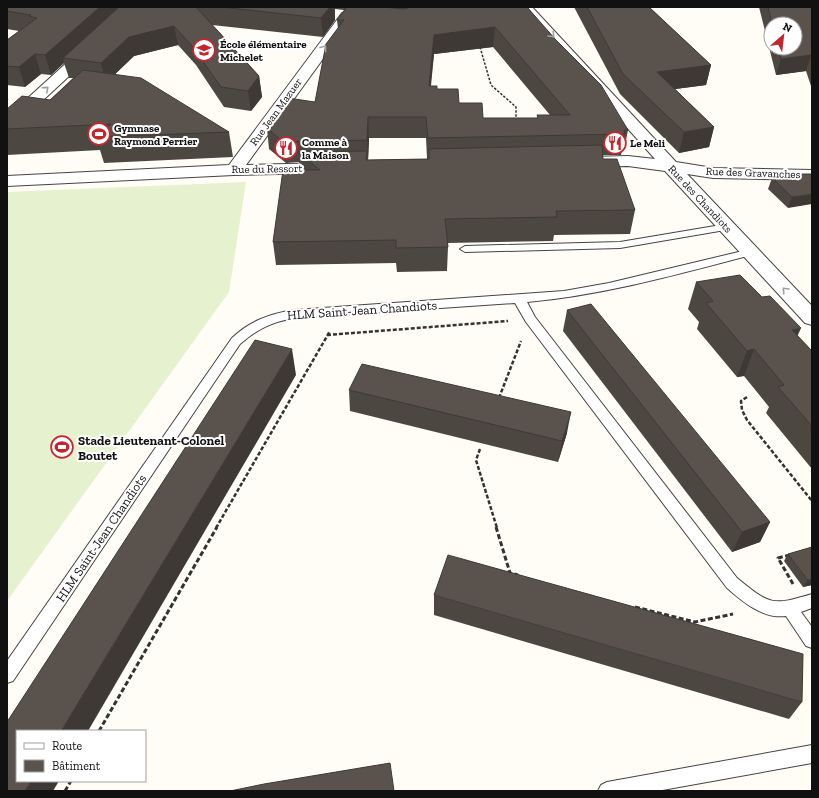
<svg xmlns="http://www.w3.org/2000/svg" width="819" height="798" viewBox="0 0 819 798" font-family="'Zilla Slab',serif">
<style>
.pitch{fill:#e6f2cf}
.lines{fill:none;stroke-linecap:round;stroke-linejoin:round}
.lane-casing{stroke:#444;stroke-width:2}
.street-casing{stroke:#444;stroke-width:2}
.path-far2{stroke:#333;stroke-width:1.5;stroke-dasharray:2.5 1.5;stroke-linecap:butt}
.path-far1{stroke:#333;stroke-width:2.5;stroke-dasharray:4 2;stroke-linecap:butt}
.path{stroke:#333;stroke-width:3;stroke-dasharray:5 2.5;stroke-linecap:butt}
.lane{fill:#fff;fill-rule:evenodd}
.street{fill:#fff;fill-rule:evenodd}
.wall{fill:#4d4742;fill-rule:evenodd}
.shaded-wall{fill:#3f3936}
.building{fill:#5a524d;stroke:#3f3936;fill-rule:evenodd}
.oneway{stroke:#a0a0a0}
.labels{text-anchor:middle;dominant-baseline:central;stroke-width:4;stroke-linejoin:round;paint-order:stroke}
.far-poi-label{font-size:11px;font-weight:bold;fill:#111;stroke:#fff;text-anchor:start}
.far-street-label{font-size:11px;fill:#111;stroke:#fff}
.street-label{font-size:13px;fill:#111;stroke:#fff}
.poi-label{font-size:13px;font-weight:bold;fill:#111;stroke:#fff;text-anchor:start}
</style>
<rect width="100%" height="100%" fill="#fffdf5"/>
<path class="pitch" d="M 246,182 L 229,292 L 7,601 L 7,192 Z"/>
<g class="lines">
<g class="lane-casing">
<g id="lane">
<path d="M 727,224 L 732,227 L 731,229 L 620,248 L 465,252 L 460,249 L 465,246 L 620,242 Z"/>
<path d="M 751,249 L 756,252 L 755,254 C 679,274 604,295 527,302 L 535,317 L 737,578 C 770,605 772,606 812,594 L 812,608 L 801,612 L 812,627 L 812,648 L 806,646 L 786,616 C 763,619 743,602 727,588 L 526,322 L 515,303 L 294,318 C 272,322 257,329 240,344 L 13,681 L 7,683 L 7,661 L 232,338 C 250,321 269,314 294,310 L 564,291 L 609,283 Z"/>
<path d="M 812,745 L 812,763 L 657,791 L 598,791 L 601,785 L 607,782 Z"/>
</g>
</g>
<g class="street-casing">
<g id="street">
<path d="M 519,7 L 532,7 L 676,162 L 713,168 L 812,170 L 812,180 L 713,178 L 687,174 L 812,306 L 812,325 L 805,323 L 665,171 L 628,166 L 588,167 L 582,166 L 580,162 L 582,158 L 588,157 L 628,156 L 655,159 Z"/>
<path d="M 347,12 L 352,13 L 354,16 L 246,165 L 330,163 L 336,164 L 338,168 L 336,172 L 330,173 L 234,175 L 7,186 L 7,176 L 229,165 L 342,13 Z"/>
<path d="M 89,46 L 94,47 L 96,50 L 94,53 L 13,128 L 7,130 L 7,117 L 84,47 Z"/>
</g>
</g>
<path class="path-far2" d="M 480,47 L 491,85 L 516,107 L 516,120"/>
<g class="path-far1">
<path d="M 327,335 L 508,321"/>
<path d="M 747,397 L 741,401 L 742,410 L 747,420 L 812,501"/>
<path d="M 499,398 L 521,341"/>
<path d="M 480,449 L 476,460 L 497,528"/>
<path d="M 216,528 L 330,331"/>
</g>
<g class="path">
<path d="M 496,527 L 510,573 L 518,575"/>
<path d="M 790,555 L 778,558 L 793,584"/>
<path d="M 635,607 L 695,622 L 733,614"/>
<path d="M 99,731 L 217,527"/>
<path d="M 65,791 L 71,781"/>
</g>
<use href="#lane" class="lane"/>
<use href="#street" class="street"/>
</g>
<g class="wall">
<path d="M 7,7 L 527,7 L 628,130 L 624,150 L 622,150 L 621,155 L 602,155 L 603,159 L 635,210 L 630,234 L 554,235 L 553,241 L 448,243 L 448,247 L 447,271 L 397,272 L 396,263 L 276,265 L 273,242 L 300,170 L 299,162 L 286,163 L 269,149 L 267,128 L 315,102 L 338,29 L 337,20 L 344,10 L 335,9 L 335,20 L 323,37 L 212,25 L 259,76 L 262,97 L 251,111 L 224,107 L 196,65 L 178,45 L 134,56 L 115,74 L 229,132 L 233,157 L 104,163 L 100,150 L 7,155 L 7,109 L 50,100 L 73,78 L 69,78 L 64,63 L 51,75 L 41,74 L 25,87 L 7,85 L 7,40 L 19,31 L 7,29 ZM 493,47 L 550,115 L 537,115 L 537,118 L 483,118 L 431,86 L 434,54 ZM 369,138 L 426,138 L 427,159 L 368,160 Z"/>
<path d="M 574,7 L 649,7 L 711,65 L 706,85 L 675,89 L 714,127 L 709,147 L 679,153 L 620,94 Z"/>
<path d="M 759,7 L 812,7 L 812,89 L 806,71 L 776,75 ZM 771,24 L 795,24 L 795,48 L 771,48 Z"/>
<path d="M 812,174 L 788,208 L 768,189 L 772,178 Z"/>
<path d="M 696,282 L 798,336 L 812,351 L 812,469 L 766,413 L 769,407 L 744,376 L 737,377 L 697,329 L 699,322 L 688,309 Z"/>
<path d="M 567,310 L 770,522 L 760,542 L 732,552 L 563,331 Z"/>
<path d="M 349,390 L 567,433 L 558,462 L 350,411 Z"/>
<path d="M 788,554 L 812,585 L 803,587 L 784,561 Z"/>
<path d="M 434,595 L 802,702 L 789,719 L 434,615 Z"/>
</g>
<g class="shaded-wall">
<path d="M 100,7 L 126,7 L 63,58 L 64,63 L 51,75 L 45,55 Z"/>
<path d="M 330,7 L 334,7 L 335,20 L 323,37 L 321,18 Z"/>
<path d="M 174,26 L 178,45 L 134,56 L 106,83 L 101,63 L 129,37 Z"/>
<path d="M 495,27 L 493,47 L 434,54 L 428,106 L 429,86 L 434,35 Z"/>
<path d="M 35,54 L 41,74 L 25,87 L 19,67 Z"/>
<path d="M 811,55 L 806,71 L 776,75 L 781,59 Z"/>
<path d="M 711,65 L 706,85 L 653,92 L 657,72 Z"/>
<path d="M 259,76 L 262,97 L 251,111 L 248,91 Z"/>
<path d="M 368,117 L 369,138 L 368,161 L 367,140 Z"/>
<path d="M 714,127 L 709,147 L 679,153 L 684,132 Z"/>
<path d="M 812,194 L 812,204 L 788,208 L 792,197 Z"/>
<path d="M 801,328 L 789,355 L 792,330 Z"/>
<path d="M 292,349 L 296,375 L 88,731 L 61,731 Z"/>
<path d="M 754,349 L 744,376 L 737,377 L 747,351 Z"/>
<path d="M 571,412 L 567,433 L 558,462 L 562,441 Z"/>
<path d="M 770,522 L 760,542 L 732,552 L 742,532 Z"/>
<path d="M 812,579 L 812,585 L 803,587 L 808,580 Z"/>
<path d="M 31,781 L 59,781 L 53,791 L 25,791 Z"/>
</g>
<g class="building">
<path d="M 7,7 L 100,7 L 45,55 L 35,54 L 19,67 L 7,66 L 7,40 L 37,18 L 29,16 L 31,15 L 7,11 Z"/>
<path d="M 119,7 L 196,7 L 259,76 L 248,91 L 221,87 L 192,46 L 174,26 L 129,37 L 101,63 L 63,58 Z"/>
<path d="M 221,7 L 330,7 L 321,18 Z"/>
<path d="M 347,7 L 384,7 L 403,9 L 408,8 L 409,7 L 527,7 L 556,40 L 601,85 L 628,130 L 624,130 L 625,134 L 428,138 L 426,117 L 368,117 L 367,140 L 283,142 L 267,128 L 288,98 L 315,102 L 326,44 L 344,20 L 337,20 ZM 495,27 L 570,115 L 537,115 L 538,118 L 483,118 L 482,103 L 459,103 L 458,89 L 437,89 L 437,86 L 429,86 L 434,35 Z"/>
<path d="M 587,7 L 649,7 L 711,65 L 657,72 L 714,127 L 684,132 L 623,74 Z"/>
<path d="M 768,7 L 812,7 L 812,58 L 811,55 L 781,59 L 778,48 L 795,48 L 795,24 L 772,24 Z"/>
<path d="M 83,70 L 141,78 L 229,132 L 96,137 L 111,124 L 7,129 L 7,109 L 22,96 L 50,100 Z"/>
<path d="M 602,145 L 603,159 L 617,159 L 635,210 L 556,211 L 557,217 L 445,219 L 448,247 L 396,248 L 396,240 L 273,242 L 283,170 L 320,170 L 298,152 L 367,151 L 366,160 L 429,159 L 429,149 Z"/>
<path d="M 798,174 L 812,174 L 812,194 L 792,197 L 772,178 Z"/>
<path d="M 740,275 L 762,297 L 770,296 L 801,328 L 792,330 L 812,351 L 812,426 L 778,387 L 784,385 L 754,349 L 747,351 L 706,303 L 713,301 L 696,282 Z"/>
<path d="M 591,304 L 770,522 L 742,532 L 567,310 Z"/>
<path d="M 255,340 L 292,349 L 61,731 L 17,731 L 17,781 L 31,781 L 25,791 L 7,791 L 7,722 Z"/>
<path d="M 362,364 L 571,412 L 562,441 L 349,390 Z"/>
<path d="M 812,547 L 812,579 L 808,580 L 788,554 Z"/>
<path d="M 448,555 L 803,654 L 802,702 L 434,595 Z"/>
<path d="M 390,763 L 394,791 L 230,791 L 264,784 Z"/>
</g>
<defs><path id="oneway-chevron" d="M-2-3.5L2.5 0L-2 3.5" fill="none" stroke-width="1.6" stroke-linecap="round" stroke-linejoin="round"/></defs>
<g class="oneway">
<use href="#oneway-chevron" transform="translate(552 35) rotate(47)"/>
<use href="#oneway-chevron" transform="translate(324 48) rotate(-53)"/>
<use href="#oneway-chevron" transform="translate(46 89) rotate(-42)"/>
<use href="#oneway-chevron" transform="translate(785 290) rotate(-133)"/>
</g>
<defs>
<g id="school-ring" transform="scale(1.15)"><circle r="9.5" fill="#fff" stroke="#c4262e" stroke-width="1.5"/><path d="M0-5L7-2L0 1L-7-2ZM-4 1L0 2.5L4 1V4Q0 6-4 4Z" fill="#c4262e"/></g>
<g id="stadium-ring" transform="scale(1.15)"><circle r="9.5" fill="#fff" stroke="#c4262e" stroke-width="1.5"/><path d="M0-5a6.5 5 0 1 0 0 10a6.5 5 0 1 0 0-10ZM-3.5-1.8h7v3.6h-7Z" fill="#c4262e"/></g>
<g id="restaurant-ring" transform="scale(1.15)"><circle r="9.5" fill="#fff" stroke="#c4262e" stroke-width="1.5"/><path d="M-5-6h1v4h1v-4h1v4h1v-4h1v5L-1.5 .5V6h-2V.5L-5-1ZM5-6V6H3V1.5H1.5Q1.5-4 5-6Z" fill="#c4262e"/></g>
</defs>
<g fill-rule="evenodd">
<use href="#school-ring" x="204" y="50"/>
<use href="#stadium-ring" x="99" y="134"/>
<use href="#restaurant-ring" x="615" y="143"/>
<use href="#restaurant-ring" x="286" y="148"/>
<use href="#stadium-ring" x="62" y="447"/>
</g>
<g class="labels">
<g class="far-poi-label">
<text x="220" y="44">École élémentaire<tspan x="220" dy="13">Michelet</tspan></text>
<text x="114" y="128">Gymnase<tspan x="114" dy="13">Raymond Perrier</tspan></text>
<text x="302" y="142">Comme à<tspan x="302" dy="13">la Maison</tspan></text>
<text x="630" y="143">Le Meli</text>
</g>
<g class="far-street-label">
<text transform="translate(276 112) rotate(-54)">Rue Jean Mazuer</text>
<text transform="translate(267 169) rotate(-1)">Rue du Ressort</text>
<text transform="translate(753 173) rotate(2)">Rue des Gravanches</text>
<text transform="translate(700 199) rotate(47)">Rue des Chandiots</text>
</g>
<g class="street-label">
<text transform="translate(362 310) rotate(-4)">HLM Saint-Jean Chandiots</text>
<text transform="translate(101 538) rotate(-56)">HLM Saint-Jean Chandiots</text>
</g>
<g class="poi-label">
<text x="78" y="440">Stade Lieutenant-Colonel<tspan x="78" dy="15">Boutet</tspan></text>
</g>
</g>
<rect width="819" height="798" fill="none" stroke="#111111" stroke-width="16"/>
<rect x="16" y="730" width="130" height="52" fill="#ffffff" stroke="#a0a0a0"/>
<rect x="24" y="743" width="20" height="6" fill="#ffffff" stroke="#a0a0a0"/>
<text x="52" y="750" font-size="12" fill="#111111">Route</text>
<rect x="24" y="760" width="20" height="12" fill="#5a524d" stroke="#a0a0a0"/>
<text x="52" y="770" font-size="12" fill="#111111">Bâtiment</text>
<g transform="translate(783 36) rotate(28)"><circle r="19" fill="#ffffff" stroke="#a0a0a0"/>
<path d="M0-3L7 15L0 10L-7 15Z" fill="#c4262e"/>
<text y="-6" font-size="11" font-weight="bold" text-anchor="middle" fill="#111111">N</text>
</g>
</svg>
